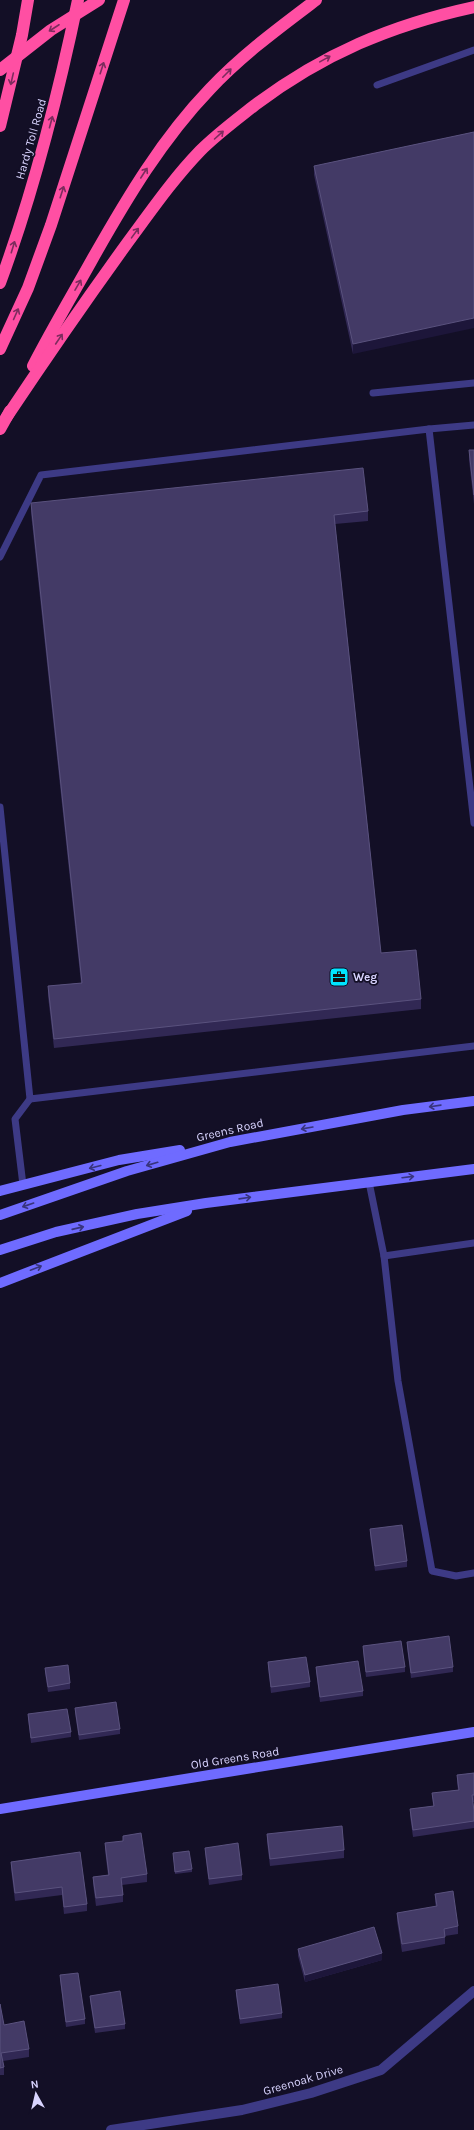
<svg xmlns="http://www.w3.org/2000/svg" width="474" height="2130" viewBox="0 0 474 2130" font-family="Karla,sans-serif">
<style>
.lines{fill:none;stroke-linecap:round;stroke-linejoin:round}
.lane{stroke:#3d3a85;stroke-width:7}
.street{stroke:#3d3a85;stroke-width:10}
.secondary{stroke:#6f6bff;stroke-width:10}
.highway{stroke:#ff4fa3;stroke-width:12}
.highway-bridge{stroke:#ff4fa3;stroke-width:12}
.wall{fill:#312854}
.shaded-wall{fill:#1d163a}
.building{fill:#433a66;stroke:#5a527e}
.oneway{stroke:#7d2c5e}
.oneway2{stroke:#38347d}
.labels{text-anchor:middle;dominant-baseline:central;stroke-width:3.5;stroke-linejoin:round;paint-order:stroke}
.street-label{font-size:12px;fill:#d9d4ff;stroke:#130f26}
.poi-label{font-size:12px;font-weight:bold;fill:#d9d4ff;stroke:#130f26;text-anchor:start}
</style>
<rect width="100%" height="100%" fill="#130f26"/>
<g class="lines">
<g class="lane">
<path d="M 377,85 L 474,50"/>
<path d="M 373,393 L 474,383"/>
<path d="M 429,429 L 474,425"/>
<path d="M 0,557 L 41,475 L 429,429 L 474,823"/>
<path d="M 0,807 L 30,1099 L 474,1046"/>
<path d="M 369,1182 L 384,1256 L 398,1381 L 432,1571 L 456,1576 L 474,1573"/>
<path d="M 23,1185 L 15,1119 L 30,1099"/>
<path d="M 384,1256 L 474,1243"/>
</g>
<path class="street" d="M 111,2130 L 242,2110 L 311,2093 L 381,2070 L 474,1991"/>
<g class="secondary">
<path d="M 0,1191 L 119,1160 L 180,1150"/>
<path d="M 0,1215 L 127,1171 L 230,1142 L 403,1110 L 474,1101"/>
<path d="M 0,1250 L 56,1232 L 137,1214 L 206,1203 L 474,1169"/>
<path d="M 0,1283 L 187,1211"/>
<path d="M 0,1809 L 474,1732"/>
</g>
<g class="highway">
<path d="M 0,126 L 22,35 L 28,0"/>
<path d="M 0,283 C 34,191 58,96 78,0"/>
<path d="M 0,349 L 28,288 L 51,225 L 124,0"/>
<path d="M 33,366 C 52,329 73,294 93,258 C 127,198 162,139 210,89 C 242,55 279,28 316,0"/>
<path d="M 6,418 C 46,358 86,300 128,242 C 151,211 173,179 200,151 C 217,134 236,120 255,105 C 323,54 391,25 474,7"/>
<path d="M 0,429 L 10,411"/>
</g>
<path class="highway-bridge" d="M 0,70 L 51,30 L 99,0"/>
</g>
<g class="wall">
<path d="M 474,132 L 353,354 L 314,175 L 314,166 Z"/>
<path d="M 469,450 L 474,450 L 474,504 L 469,460 Z"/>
<path d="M 31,503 L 368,511 L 368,521 L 335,524 L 381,953 L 421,999 L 421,1009 L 54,1048 L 48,996 L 48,986 L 81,983 L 31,513 Z"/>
<path d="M 370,1529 L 407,1561 L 407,1567 L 375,1571 L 370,1535 Z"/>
<path d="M 407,1642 L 453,1667 L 453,1672 L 411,1678 L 407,1648 Z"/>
<path d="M 363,1646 L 405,1667 L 405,1672 L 366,1677 L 363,1652 Z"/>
<path d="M 268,1662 L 310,1682 L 310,1687 L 271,1693 L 268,1668 Z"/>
<path d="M 316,1667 L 363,1691 L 363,1696 L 320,1702 L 316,1672 Z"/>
<path d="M 45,1668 L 70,1683 L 70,1689 L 48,1692 L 45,1673 Z"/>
<path d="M 75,1708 L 120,1729 L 120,1734 L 79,1740 L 75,1713 Z"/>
<path d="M 28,1714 L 71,1732 L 71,1737 L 31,1743 L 28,1719 Z"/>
<path d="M 474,1773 L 474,1802 L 473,1802 L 474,1811 L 474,1828 L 413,1837 L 410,1816 L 410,1809 L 433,1806 L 432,1793 L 458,1790 L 457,1783 L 457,1775 Z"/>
<path d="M 267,1834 L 344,1850 L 344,1858 L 270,1866 L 267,1842 Z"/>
<path d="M 123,1836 L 147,1874 L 147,1882 L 122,1885 L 123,1895 L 123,1902 L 96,1906 L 93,1884 L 93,1877 L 108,1875 L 105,1850 L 105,1843 L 123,1841 Z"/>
<path d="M 205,1848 L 242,1875 L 242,1880 L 209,1885 L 205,1853 Z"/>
<path d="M 80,1852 L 87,1904 L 87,1911 L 64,1914 L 62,1895 L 15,1901 L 11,1869 L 11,1862 Z"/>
<path d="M 173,1853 L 192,1869 L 192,1872 L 175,1874 Z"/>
<path d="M 435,1894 L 458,1926 L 458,1934 L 445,1936 L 445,1944 L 402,1952 L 397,1921 L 397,1913 L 436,1907 L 435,1902 Z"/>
<path d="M 298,1949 L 382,1960 L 305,1982 L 298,1956 Z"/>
<path d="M 60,1975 L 85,2019 L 85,2024 L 66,2027 L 60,1980 Z"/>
<path d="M 236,1990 L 282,2013 L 282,2018 L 240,2024 L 236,1995 Z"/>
<path d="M 90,1996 L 125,2024 L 125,2029 L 95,2033 L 90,2001 Z"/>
<path d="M 0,2004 L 4,2025 L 29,2049 L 29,2057 L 3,2061 L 4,2067 L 4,2075 L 0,2075 Z"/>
</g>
<g class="shaded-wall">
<path d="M 474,318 L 474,328 L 353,354 L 353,344 Z"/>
<path d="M 382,1953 L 382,1960 L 305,1982 L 305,1975 Z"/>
</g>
<g class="building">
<path d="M 474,132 L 474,318 L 353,344 L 314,166 Z"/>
<path d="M 469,450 L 474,450 L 474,495 Z"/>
<path d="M 363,468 L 368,511 L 334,515 L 381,953 L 416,950 L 421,999 L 54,1039 L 48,986 L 82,983 L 31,503 Z"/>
<path d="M 402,1525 L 407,1561 L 375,1566 L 370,1529 Z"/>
<path d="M 449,1636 L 453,1667 L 411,1673 L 407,1642 Z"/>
<path d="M 401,1641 L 405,1667 L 366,1672 L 363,1646 Z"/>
<path d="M 306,1657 L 310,1682 L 271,1687 L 268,1662 Z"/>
<path d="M 358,1661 L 363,1691 L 320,1697 L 316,1667 Z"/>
<path d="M 68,1665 L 70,1683 L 48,1687 L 45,1668 Z"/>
<path d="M 116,1702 L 120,1729 L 79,1735 L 75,1708 Z"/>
<path d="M 67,1709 L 71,1732 L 31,1738 L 28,1714 Z"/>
<path d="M 474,1773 L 474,1795 L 472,1795 L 474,1811 L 474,1821 L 413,1830 L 410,1809 L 434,1806 L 432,1793 L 459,1790 L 457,1775 Z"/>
<path d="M 342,1826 L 344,1850 L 270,1859 L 267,1834 Z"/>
<path d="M 141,1833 L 147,1874 L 121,1878 L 123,1895 L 96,1898 L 93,1877 L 109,1875 L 105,1843 L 123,1841 L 123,1836 Z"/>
<path d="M 238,1843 L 242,1875 L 209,1879 L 205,1848 Z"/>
<path d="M 189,1851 L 192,1869 L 175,1872 L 173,1853 Z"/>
<path d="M 80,1852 L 87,1904 L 64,1907 L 62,1887 L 15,1893 L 11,1862 Z"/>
<path d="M 453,1891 L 458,1926 L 444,1929 L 445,1937 L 402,1944 L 397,1913 L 437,1906 L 435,1894 Z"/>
<path d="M 374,1927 L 382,1953 L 305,1975 L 298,1949 Z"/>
<path d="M 78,1973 L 85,2019 L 66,2022 L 60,1975 Z"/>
<path d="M 278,1984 L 282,2013 L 240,2019 L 236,1990 Z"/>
<path d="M 120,1991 L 125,2024 L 95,2028 L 90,1996 Z"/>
<path d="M 0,2004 L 4,2025 L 24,2021 L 29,2049 L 1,2053 L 4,2067 L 0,2068 Z"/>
</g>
<defs><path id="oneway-shaft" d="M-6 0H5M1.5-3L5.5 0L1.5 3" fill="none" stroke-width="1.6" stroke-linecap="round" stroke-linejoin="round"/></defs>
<g class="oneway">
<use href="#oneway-shaft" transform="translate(54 28) rotate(147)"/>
<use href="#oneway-shaft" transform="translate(325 59) rotate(-29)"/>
<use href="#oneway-shaft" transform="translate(102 68) rotate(-72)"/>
<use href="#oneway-shaft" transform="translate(227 73) rotate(-45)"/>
<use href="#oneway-shaft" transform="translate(12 79) rotate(103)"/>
<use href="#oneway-shaft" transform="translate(51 122) rotate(-75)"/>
<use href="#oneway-shaft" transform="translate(219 135) rotate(-42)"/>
<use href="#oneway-shaft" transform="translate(144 173) rotate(-57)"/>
<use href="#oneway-shaft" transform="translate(62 192) rotate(-72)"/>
<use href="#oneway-shaft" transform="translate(135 233) rotate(-54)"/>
<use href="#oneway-shaft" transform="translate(13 247) rotate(-73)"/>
<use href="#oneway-shaft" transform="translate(78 285) rotate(-60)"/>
<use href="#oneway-shaft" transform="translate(16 314) rotate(-66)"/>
<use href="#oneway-shaft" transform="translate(59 339) rotate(-56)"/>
</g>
<g class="oneway2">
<use href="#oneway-shaft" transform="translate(435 1106) rotate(172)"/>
<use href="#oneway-shaft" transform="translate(307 1128) rotate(170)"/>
<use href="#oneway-shaft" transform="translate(152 1164) rotate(164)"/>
<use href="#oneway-shaft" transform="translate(95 1167) rotate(166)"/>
<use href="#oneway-shaft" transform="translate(408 1177) rotate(-7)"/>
<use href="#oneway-shaft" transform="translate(245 1198) rotate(-8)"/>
<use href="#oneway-shaft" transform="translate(28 1205) rotate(161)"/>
<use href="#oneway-shaft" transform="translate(78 1228) rotate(-13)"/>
<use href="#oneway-shaft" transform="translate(36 1268) rotate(-21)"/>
</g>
<defs>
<g id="office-square" transform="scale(1)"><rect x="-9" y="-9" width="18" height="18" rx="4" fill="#00e5ff" stroke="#130f26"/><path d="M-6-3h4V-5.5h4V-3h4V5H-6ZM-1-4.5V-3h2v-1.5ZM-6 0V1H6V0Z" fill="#111"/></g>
</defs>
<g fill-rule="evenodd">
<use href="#office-square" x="339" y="977"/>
</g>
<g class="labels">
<g class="street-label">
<text transform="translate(31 139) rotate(-74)">Hardy Toll Road</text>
<text transform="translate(230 1130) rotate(-13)">Greens Road</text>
<text transform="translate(235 1758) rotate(-9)">Old Greens Road</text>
<text transform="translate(303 2080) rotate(-16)">Greenoak Drive</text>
</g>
<g class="poi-label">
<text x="353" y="977">Weg</text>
</g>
</g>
<g transform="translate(36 2094) rotate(352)" stroke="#130f26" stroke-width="3" paint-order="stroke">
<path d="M0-3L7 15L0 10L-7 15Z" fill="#d9d4ff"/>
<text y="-6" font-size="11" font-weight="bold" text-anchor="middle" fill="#d9d4ff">N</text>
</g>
</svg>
